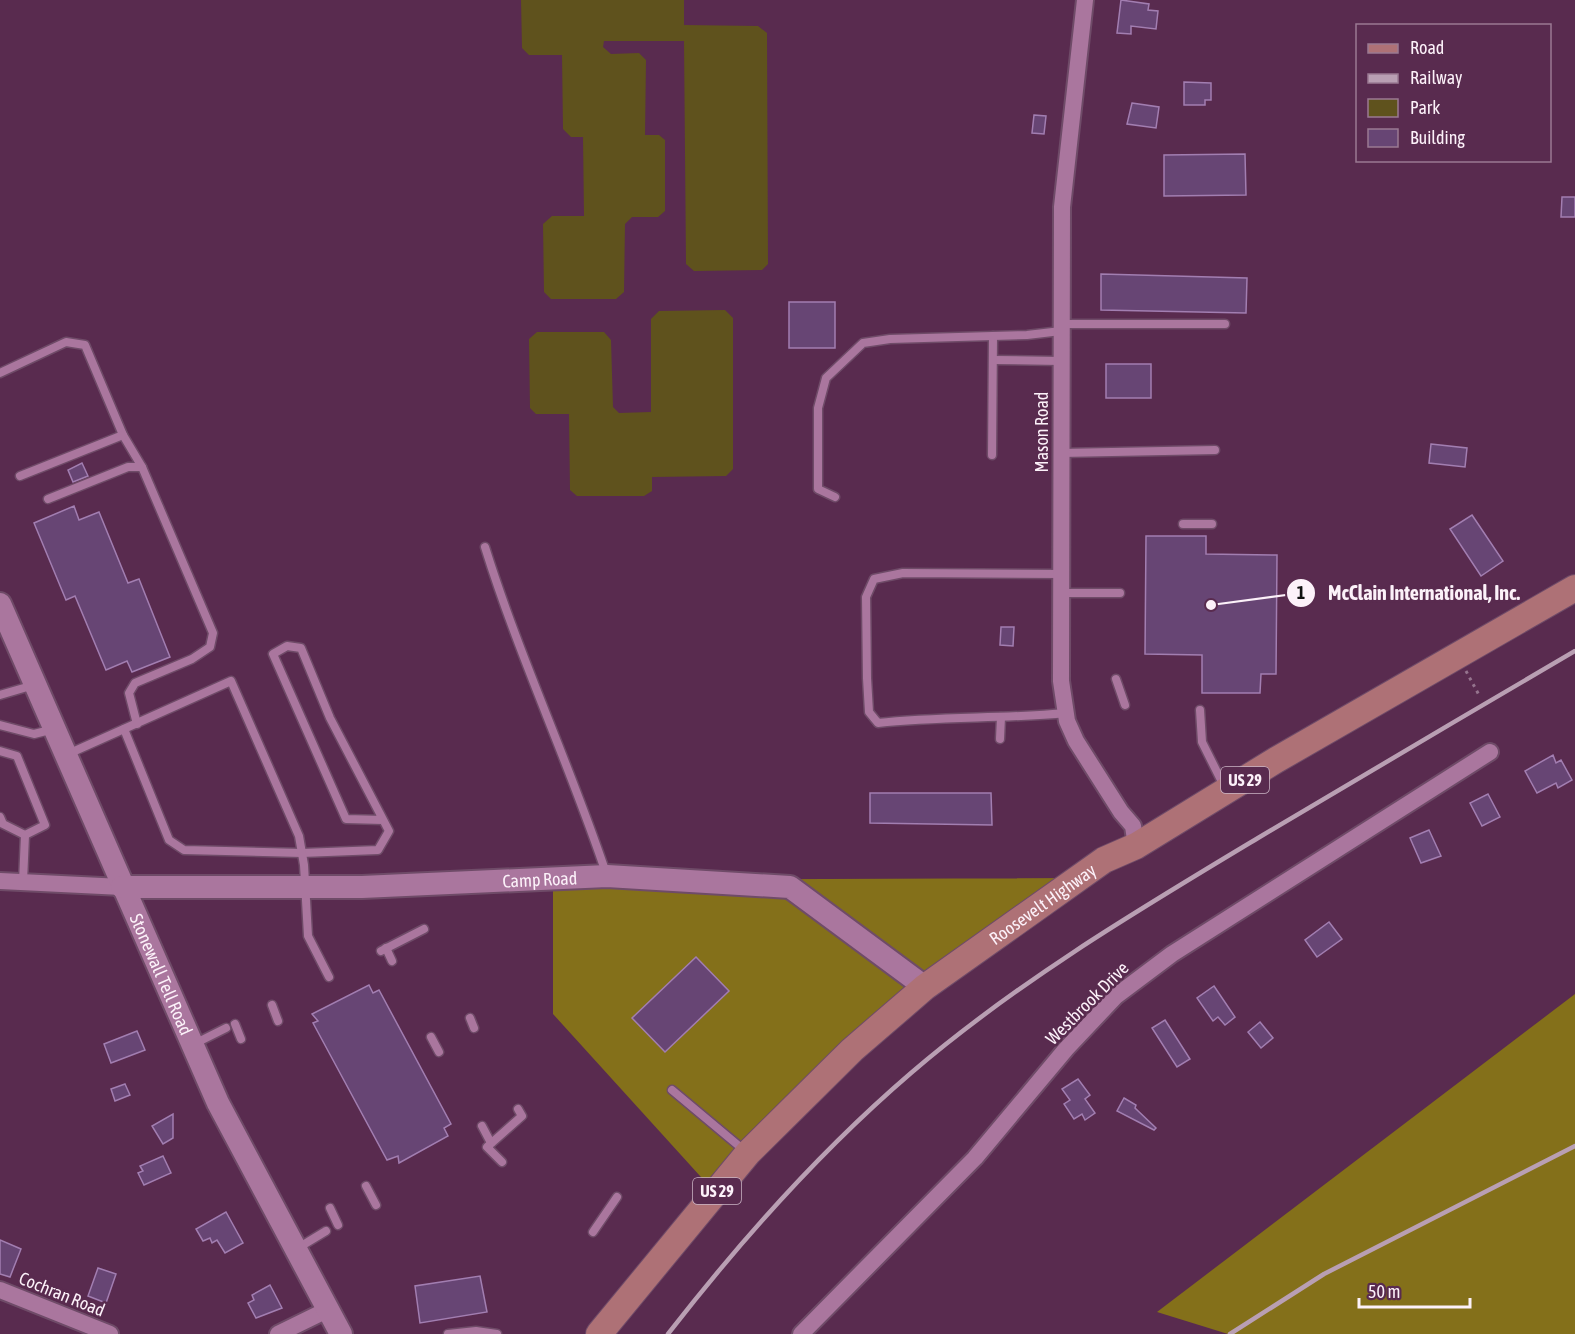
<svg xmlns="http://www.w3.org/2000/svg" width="1575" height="1334" viewBox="0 0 1575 1334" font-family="'Asap Condensed',sans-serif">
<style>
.green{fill:#5f521d}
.forest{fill:#84701a}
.building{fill:#674574;stroke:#a27eb1;stroke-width:1.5}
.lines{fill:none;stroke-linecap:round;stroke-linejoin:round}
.lane-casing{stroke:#6f4b68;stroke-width:11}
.street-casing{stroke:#6f4b68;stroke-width:20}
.secondary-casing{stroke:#6f4b68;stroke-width:26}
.primary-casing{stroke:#6f4b68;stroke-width:28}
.path{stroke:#95748e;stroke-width:3;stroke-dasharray:3 4.5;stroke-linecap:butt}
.lane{stroke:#aa769e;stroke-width:8}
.street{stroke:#aa769e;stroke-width:16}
.secondary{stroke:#aa769e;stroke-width:22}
.primary{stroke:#ae7176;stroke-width:26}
.rail{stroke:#b99fb3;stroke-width:4.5}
.labels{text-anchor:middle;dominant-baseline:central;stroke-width:5;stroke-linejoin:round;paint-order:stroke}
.shield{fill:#592b4f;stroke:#cbb6c6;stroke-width:1.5}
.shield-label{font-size:16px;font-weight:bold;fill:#fcf1f9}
.street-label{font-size:18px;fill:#fcf1f9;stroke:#592b4f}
.leader{fill:none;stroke:#fcf1f9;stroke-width:2}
.callout-dot{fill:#fcf1f9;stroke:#592b4f;stroke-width:2}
.mark-label{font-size:18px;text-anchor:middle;font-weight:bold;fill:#111}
.callout-label{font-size:20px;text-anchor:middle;font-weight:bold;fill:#fcf1f9;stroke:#592b4f;stroke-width:5;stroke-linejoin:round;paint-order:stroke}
</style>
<rect width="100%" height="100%" fill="#592b4f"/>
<g class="green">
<path d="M 521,0 L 684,0 L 684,25 L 758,26 L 767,33 L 768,264 L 762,270 L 694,271 L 686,264 L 684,41 L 604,41 L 603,47 L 611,54 L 639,53 L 646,60 L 645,135 L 659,135 L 665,140 L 665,211 L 658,217 L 632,217 L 625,224 L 624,292 L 616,299 L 551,299 L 544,292 L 543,224 L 552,216 L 584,216 L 583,137 L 571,137 L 563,129 L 562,55 L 529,55 L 522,48 Z"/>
<path d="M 725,310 L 733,318 L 733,469 L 726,476 L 652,477 L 652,491 L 644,496 L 577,496 L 570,490 L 569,414 L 536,414 L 530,408 L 529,339 L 537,332 L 604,332 L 611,340 L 613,407 L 619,413 L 651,412 L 651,319 L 659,311 Z"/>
</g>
<g class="forest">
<path d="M 1092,878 L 912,1001 L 720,1198 L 553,1014 L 553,880 Z"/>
<path d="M 1575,994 L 1575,1334 L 1228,1334 L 1157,1312 Z"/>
</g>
<g class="building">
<path d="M 1121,0 L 1149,4 L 1148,10 L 1158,11 L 1156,29 L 1131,26 L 1131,34 L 1117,33 Z"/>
<path d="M 1184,82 L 1211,83 L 1211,100 L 1205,100 L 1205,105 L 1184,105 Z"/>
<path d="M 1132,103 L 1159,107 L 1156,128 L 1127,124 Z"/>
<path d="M 1034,115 L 1046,116 L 1044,134 L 1032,133 Z"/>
<path d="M 1245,154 L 1246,195 L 1164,196 L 1164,155 Z"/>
<path d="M 1562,197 L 1575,197 L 1575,217 L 1561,217 Z"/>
<path d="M 1101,274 L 1247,278 L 1246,313 L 1101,310 Z"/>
<rect x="789" y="302" width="46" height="46"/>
<rect x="1106" y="364" width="45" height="34"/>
<path d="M 1431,444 L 1467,448 L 1465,467 L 1429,463 Z"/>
<path d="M 82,463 L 88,476 L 73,482 L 68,470 Z"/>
<path d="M 74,506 L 79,520 L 99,512 L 128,583 L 139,579 L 170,657 L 132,672 L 127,661 L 106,670 L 75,596 L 66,600 L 34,523 Z"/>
<path d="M 1472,515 L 1503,561 L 1481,576 L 1450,529 Z"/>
<path d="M 1146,536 L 1206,536 L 1206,554 L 1277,555 L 1276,674 L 1261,674 L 1260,693 L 1202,693 L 1202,655 L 1145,654 Z"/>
<path d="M 1001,627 L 1014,627 L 1013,646 L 1000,645 Z"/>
<path d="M 1553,755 L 1556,763 L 1561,760 L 1572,780 L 1558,788 L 1556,783 L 1537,793 L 1525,771 Z"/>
<path d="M 870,793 L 991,793 L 992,825 L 870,823 Z"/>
<path d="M 1488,794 L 1500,817 L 1482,826 L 1470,803 Z"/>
<path d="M 1429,830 L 1441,856 L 1421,863 L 1410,838 Z"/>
<path d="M 1329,922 L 1342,939 L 1317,957 L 1305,940 Z"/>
<path d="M 696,957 L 729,991 L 665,1052 L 632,1018 Z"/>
<path d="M 369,985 L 373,993 L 379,990 L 451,1124 L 444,1128 L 448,1136 L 399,1163 L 398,1156 L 387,1160 L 313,1023 L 318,1021 L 312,1014 Z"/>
<path d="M 1214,986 L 1235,1017 L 1225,1025 L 1218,1017 L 1213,1021 L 1197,998 Z"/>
<path d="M 1165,1020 L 1190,1059 L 1177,1067 L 1152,1028 Z"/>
<path d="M 1260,1022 L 1273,1038 L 1261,1048 L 1248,1032 Z"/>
<path d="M 137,1031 L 145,1050 L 111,1063 L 104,1044 Z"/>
<path d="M 1078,1079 L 1090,1095 L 1085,1099 L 1095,1113 L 1085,1120 L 1082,1114 L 1074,1119 L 1064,1104 L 1070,1100 L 1062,1089 Z"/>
<path d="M 125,1084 L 130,1095 L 115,1101 L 111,1089 Z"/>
<path d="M 1124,1098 L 1136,1105 L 1135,1108 L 1156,1128 L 1154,1130 L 1117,1111 Z"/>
<path d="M 173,1114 L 173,1138 L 163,1144 L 152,1126 Z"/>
<path d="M 163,1156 L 171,1173 L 144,1185 L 138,1173 L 143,1171 L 140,1166 Z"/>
<path d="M 226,1212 L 243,1243 L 225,1253 L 217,1240 L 212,1243 L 210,1238 L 203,1241 L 196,1229 Z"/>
<path d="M 0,1240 L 21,1249 L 10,1277 L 0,1274 Z"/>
<path d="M 98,1268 L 116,1274 L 106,1303 L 88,1296 Z"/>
<path d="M 480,1276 L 487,1312 L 420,1323 L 415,1286 Z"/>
<path d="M 270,1285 L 282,1308 L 256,1318 L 248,1303 L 254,1300 L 252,1295 Z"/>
</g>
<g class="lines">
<g class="lane-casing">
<g id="lane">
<path d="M 1061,324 L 1225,324"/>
<path d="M 994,360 L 1061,361"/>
<path d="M 0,373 L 66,342 L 85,345 L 123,435 L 142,467"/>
<path d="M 1061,453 L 1215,450"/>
<path d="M 992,455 L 993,336"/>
<path d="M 20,476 L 123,435"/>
<path d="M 835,497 L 818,489 L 818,408 L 826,378 L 863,343 L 890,339 L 1027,335 L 1061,331"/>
<path d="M 48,499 L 128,467 L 142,467 L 213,633 L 210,647 L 192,659 L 135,683 L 129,693 L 137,724"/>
<path d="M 1183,524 L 1212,524"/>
<path d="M 485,547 C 520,659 570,765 607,876"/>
<path d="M 1061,574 L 903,573 L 874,579 L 866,597 L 867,678 L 869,712 L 878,723 C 940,716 1003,719 1066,713"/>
<path d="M 1061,593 L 1120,593"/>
<path d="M 1116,679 L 1125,705"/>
<path d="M 0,695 L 34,685"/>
<path d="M 1200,710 L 1202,742 L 1225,788"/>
<path d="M 0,725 L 34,734 L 54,729"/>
<path d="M 124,729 L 169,840 L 184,850 L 302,853 L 378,850 L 389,831 L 330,718 L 301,648 L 287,646 L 273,654 L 346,819 L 383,820"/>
<path d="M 1000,739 L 1001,717"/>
<path d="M 0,751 L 17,756 L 45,825 L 25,835"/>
<path d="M 68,754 L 231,681 L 299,836 L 304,865 L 308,936 L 329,977"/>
<path d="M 0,817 L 3,824 L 25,835"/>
<path d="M 23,882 L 25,835"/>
<path d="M 386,948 L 392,961"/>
<path d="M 381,951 L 424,929"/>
<path d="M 272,1005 L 278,1021"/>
<path d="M 470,1018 L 474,1028"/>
<path d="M 235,1024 L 241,1039"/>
<path d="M 431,1037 L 439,1052"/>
<path d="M 192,1045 L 226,1028"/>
<path d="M 672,1090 L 745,1151"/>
<path d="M 482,1126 L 491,1143"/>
<path d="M 502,1162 L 487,1147 L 522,1116 L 518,1109"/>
<path d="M 366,1186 L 376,1205"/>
<path d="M 330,1208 L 338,1225"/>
<path d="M 593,1232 L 617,1197"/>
<path d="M 298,1248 L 326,1231"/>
<path d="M 448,1334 L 476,1331 L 497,1334"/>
</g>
</g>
<g class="street-casing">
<g id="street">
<path d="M 1085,0 L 1062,207 L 1061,681 L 1067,721 L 1076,741 L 1121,812 L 1133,826 L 1136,846"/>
<path d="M 0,881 L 122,887"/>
<path d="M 0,1290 L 110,1334"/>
<path d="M 278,1334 L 329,1309"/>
<path d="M 801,1334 L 975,1158 L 1066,1049 L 1116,996 L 1172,954 L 1490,752"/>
</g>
</g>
<g class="secondary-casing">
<g id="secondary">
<path id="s1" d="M 0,604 L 218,1103 L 341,1334"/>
<path id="s2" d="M 122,887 L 362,887 L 607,876 L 790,887 L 925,987"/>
</g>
</g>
<g class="primary-casing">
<g id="primary">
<path id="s3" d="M 599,1334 L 748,1153 L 852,1050 L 925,987 L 1104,860 L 1136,846 L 1276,760 L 1575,588"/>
</g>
</g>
<path class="path" d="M 1466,671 L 1479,695"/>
<use href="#lane" class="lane"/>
<use href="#street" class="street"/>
<use href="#secondary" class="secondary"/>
<use href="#primary" class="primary"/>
<g class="rail">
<path d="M 668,1334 C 741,1240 820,1151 911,1073 C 1017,982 1138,910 1258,838 C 1364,775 1469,713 1575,651"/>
<path d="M 1230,1334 L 1324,1274 L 1575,1146"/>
</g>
</g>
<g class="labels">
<g class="shield">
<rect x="1221" y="767" width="48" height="26" rx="4.5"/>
<rect x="693" y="1178" width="48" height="26" rx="4.5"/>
</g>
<g class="shield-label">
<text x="1245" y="780">US 29</text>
<text x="717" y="1191">US 29</text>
</g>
<g class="street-label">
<text transform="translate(1041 432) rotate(-90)">Mason Road</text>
<text stroke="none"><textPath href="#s2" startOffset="418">Camp Road</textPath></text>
<text stroke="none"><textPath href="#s3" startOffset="621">Roosevelt Highway</textPath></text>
<text stroke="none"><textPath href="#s1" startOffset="404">Stonewall Tell Road</textPath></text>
<text transform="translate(1087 1003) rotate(-45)">Westbrook Drive</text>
<text transform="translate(62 1294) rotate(22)">Cochran Road</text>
</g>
</g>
<path class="leader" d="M1211 605L1301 593"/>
<g class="callout-dot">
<circle cx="1211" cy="605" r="6"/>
<circle cx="1301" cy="593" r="15"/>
</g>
<g class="mark-label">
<text x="1301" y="599">1</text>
</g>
<g class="callout-label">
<text x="1424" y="600">McClain International, Inc.</text>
</g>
<rect x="1356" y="24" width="195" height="138" fill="#592b4f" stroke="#9a7a93" stroke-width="1.5"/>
<rect x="1368" y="44" width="30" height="9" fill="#ae7176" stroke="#9a7a93" stroke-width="1.5"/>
<text x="1410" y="54" font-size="18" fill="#fcf1f9">Road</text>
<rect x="1368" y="74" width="30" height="9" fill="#b99fb3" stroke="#9a7a93" stroke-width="1.5"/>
<text x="1410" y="84" font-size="18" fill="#fcf1f9">Railway</text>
<rect x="1368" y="99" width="30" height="18" fill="#5f521d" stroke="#9a7a93" stroke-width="1.5"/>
<text x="1410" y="114" font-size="18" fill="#fcf1f9">Park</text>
<rect x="1368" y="129" width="30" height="18" fill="#674574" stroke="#9a7a93" stroke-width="1.5"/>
<text x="1410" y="144" font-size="18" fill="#fcf1f9">Building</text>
<path d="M1359 1298v9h111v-9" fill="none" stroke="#fcf1f9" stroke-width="3"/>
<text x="1368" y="1298" font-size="18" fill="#fcf1f9" stroke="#592b4f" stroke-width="4.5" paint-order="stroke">50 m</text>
</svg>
